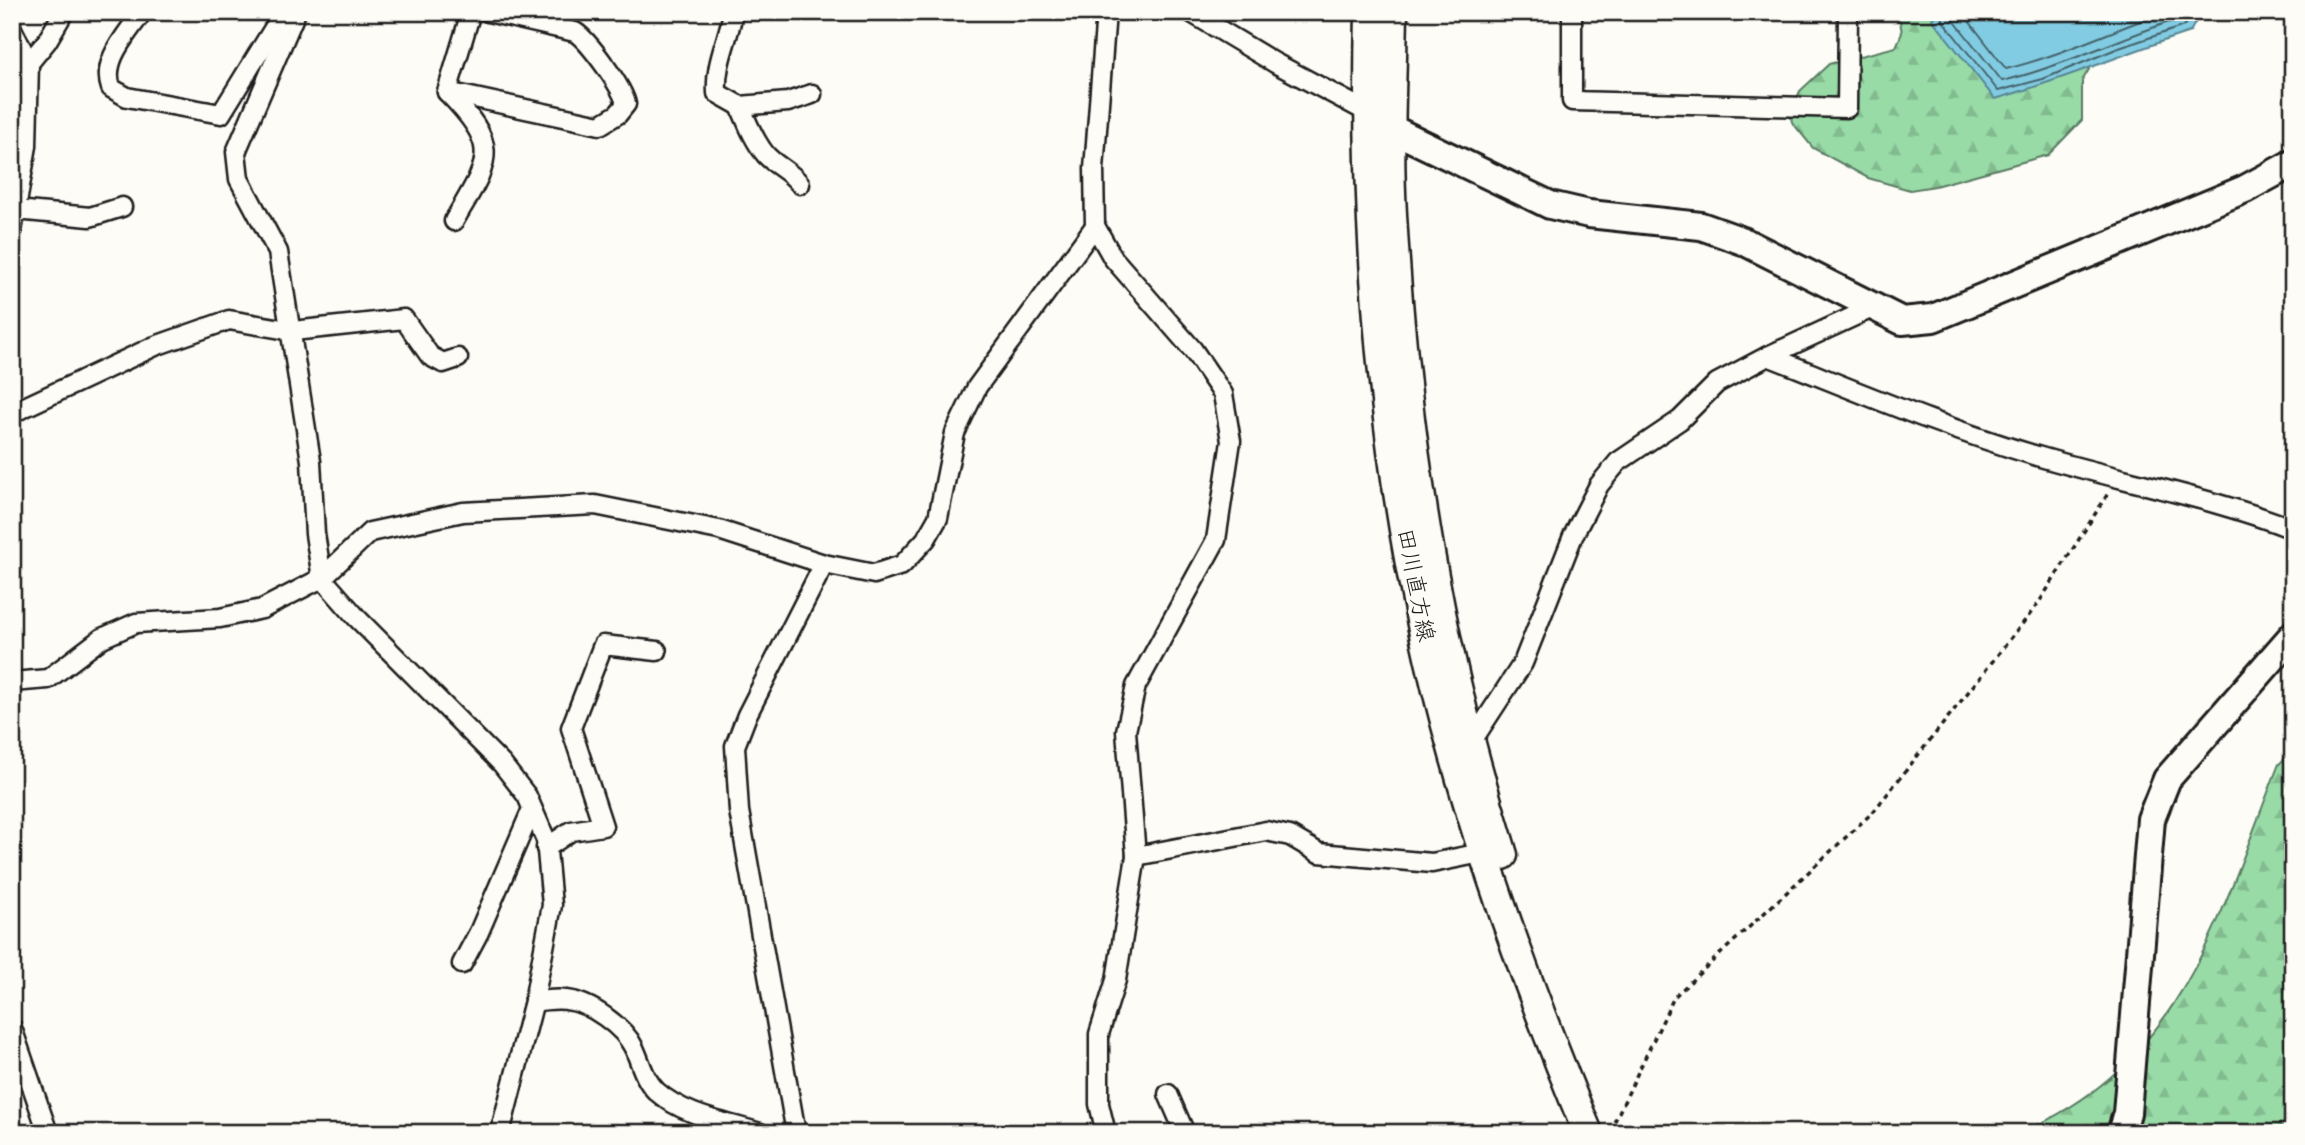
<svg xmlns="http://www.w3.org/2000/svg" width="2305" height="1145" viewBox="0 0 2305 1145" font-family="Pangolin,'Klee One',sans-serif">
<style>
.forest{fill:url(#forest-firs);stroke:#5a7c62;stroke-width:2}
.water{fill:#81cce2;stroke:#598693;stroke-width:2}
.lines{fill:none;stroke-linecap:round;stroke-linejoin:round}
.shore{stroke:#44626b;stroke-width:2}
.street-casing{stroke:#1c1c1c;stroke-width:23}
.secondary-casing{stroke:#1c1c1c;stroke-width:32}
.primary-casing{stroke:#1c1c1c;stroke-width:33}
.path{stroke:#1c1c1c;stroke-width:3.5;stroke-dasharray:5 5;stroke-linecap:butt}
.street{stroke:#fdfcf7;stroke-width:18}
.secondary{stroke:#fdfcf7;stroke-width:26}
.primary{stroke:#fdfcf7;stroke-width:28}
.labels{text-anchor:middle;dominant-baseline:central;stroke-width:7;stroke-linejoin:round;paint-order:stroke}
.street-label{font-size:23px;fill:#1c1c1c;stroke:#fdfcf7}
</style>
<defs>
<pattern id="forest-firs" width="22" height="20" patternUnits="userSpaceOnUse" patternTransform="scale(1.75)"><rect width="22" height="20" fill="#98dba7"/><path d="M5 1l3.5 6h-7zM16 11l3.5 6h-7z" fill="#82bb8f"/></pattern>
</defs>
<rect width="100%" height="100%" fill="#fdfcf7"/>
<filter id="ink" filterUnits="userSpaceOnUse"><feTurbulence type="fractalNoise" baseFrequency=".0143" numOctaves="2"/><feDisplacementMap in="SourceGraphic" scale="14" xChannelSelector="R" yChannelSelector="G"/><feConvolveMatrix kernelMatrix="1 2 1 2 8 2 1 2 1" color-interpolation-filters="sRGB"/></filter>
<g filter="url(#ink)">
<g class="forest">
<path d="M 1889,12 L 2086,12 L 2091,66 L 2082,81 L 2082,120 L 2048,155 L 1935,186 L 1910,190 L 1868,178 L 1813,148 L 1792,122 L 1790,113 L 1800,91 L 1829,64 L 1896,47 L 1902,33 L 1900,21 Z"/>
<path d="M 2293,751 L 2293,1133 L 2020,1133 C 2184,1064 2219,915 2279,764 Z"/>
</g>
<path class="water" d="M 1938,12 L 2201,12 L 2190,32 C 2124,53 2061,81 1995,99 L 1932,19 Z"/>
<g class="lines">
<g class="shore">
<path d="M 1943,12 L 1943,21 L 1998,91 L 2043,79 L 2116,49 L 2184,26 L 2193,12"/>
<path d="M 1951,12 L 1952,18 L 2002,81 C 2062,67 2119,38 2178,19 L 2183,12"/>
<path d="M 1962,12 L 2006,69 C 2060,56 2112,30 2165,12"/>
</g>
<g class="street-casing">
<g id="street">
<path d="M 142,12 C 127,35 101,60 111,88 L 127,97 L 221,114 L 274,28 L 296,12"/>
<path d="M 296,12 L 236,152 L 239,179 L 278,252 L 311,461 L 315,534 L 322,578 L 357,618 L 502,764 L 527,796 L 546,840 L 552,905 L 534,1001 L 500,1133"/>
<path d="M 471,12 L 447,92 L 600,125 L 618,114 L 626,104 C 623,88 589,41 575,32 L 488,12"/>
<path d="M 733,12 C 728,42 715,62 717,93 L 740,106 L 788,102 L 812,94"/>
<path d="M 1190,12 L 1275,63 L 1373,115"/>
<path d="M 1572,12 L 1572,101 L 1847,108 L 1848,12"/>
<path d="M 12,29 L 29,63 L 27,146 L 12,231"/>
<path d="M 29,63 L 47,41 L 64,12"/>
<path d="M 447,92 C 503,149 489,160 454,221"/>
<path d="M 740,106 C 747,122 754,141 766,155 C 777,167 789,170 800,184"/>
<path d="M 16,210 L 90,217 L 122,207"/>
<path d="M 1768,356 C 1857,391 1945,429 2037,456 C 2122,481 2210,497 2293,529"/>
<path d="M 12,413 L 155,346 L 229,320 L 293,331 L 404,319 L 430,356 L 443,363 L 458,358"/>
<path d="M 12,682 L 48,679 L 102,638 L 136,623 L 220,618 L 262,609 L 322,578 L 370,532 L 463,512 L 595,505 L 719,530 L 824,564 L 874,574 L 902,565 L 926,539 L 938,518 L 955,433 L 977,387 L 1095,226"/>
<path d="M 1472,741 L 1523,663 L 1573,536 L 1599,485 L 1618,462 L 1680,420 L 1717,383 L 1768,356 L 1872,308"/>
<path d="M 546,848 L 571,831 L 603,826 L 571,728 L 603,645 L 657,651"/>
<path d="M 1136,856 L 1266,831 L 1290,836 L 1319,853 L 1432,863 L 1491,851"/>
<path d="M 462,964 L 479,932 L 532,809"/>
<path d="M 534,1001 C 544,1001 556,998 566,1000 C 590,1002 624,1027 634,1048 C 641,1063 644,1079 656,1091 C 684,1116 725,1122 760,1133"/>
<path d="M 12,1028 L 48,1133"/>
<path d="M 1168,1094 L 1185,1133"/>
<path d="M 796,1133 L 739,811 L 735,746 L 747,715 L 824,564"/>
<path d="M 1106,1133 L 1099,1104 L 1099,1034 L 1116,980 L 1136,856 L 1126,731 L 1136,686 L 1216,540 L 1231,441 L 1223,394 L 1193,350 L 1113,258 L 1095,226 L 1094,169 L 1106,12"/>
</g>
</g>
<g class="secondary-casing">
<g id="secondary">
<path d="M 1392,129 L 1550,205 L 1589,214 L 1701,226 L 1743,241 L 1902,321 L 1933,318 L 2245,189 L 2293,163"/>
<path d="M 2121,1133 L 2127,1113 L 2151,819 L 2167,779 L 2293,635"/>
</g>
</g>
<g class="primary-casing">
<g id="primary">
<path d="M 1370,12 C 1364,261 1386,511 1453,751 C 1489,882 1536,1008 1588,1133"/>
<path d="M 1393,12 C 1392,79 1388,147 1392,214 C 1404,432 1437,647 1503,855"/>
</g>
</g>
<path class="path" d="M 1610,1131 L 1674,997 L 1873,812 L 2038,604 L 2109,492"/>
<use href="#street" class="street"/>
<use href="#secondary" class="secondary"/>
<use href="#primary" class="primary"/>
</g>
</g>
<g class="labels">
<g class="street-label">
<text transform="translate(1416 585) rotate(79)">田川直方線</text>
</g>
</g>
<rect width="2305" height="1145" fill="none" stroke="#fdfcf7" stroke-width="42"/>
<rect x="21" y="21" width="2263" height="1103" fill="none" stroke="#1c1c1c" stroke-width="2.5" filter="url(#ink)"/>
</svg>
